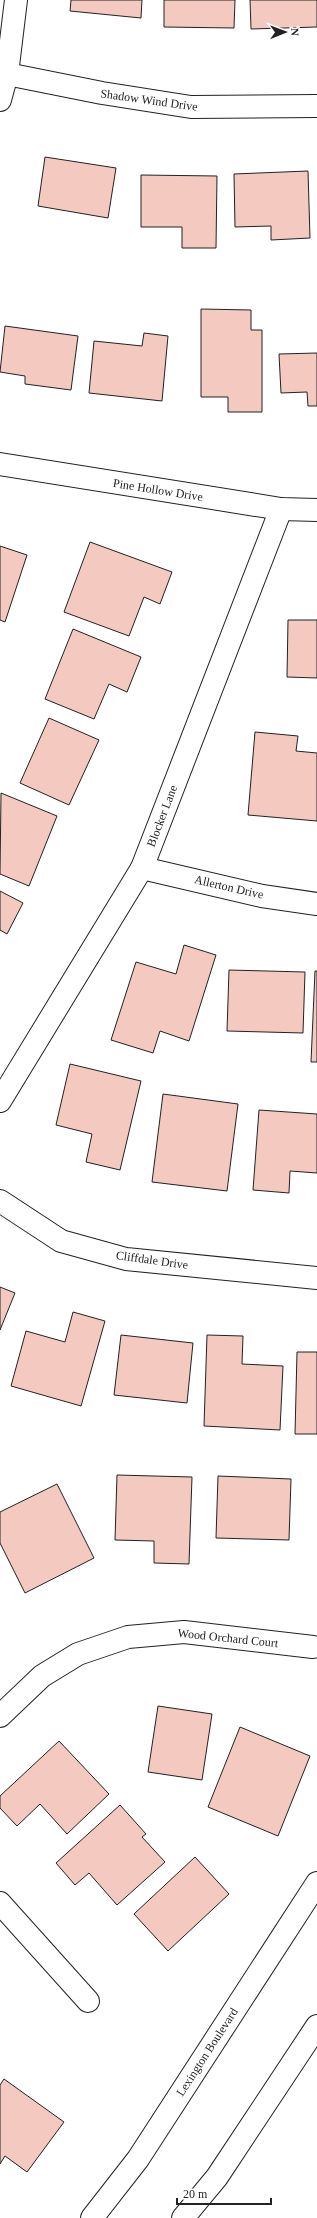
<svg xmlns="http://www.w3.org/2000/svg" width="317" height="2218" viewBox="0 0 317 2218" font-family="Georgia,serif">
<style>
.building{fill:#f3c9c0;stroke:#222}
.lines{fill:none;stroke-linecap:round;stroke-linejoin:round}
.minor-casing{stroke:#222;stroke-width:24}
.tertiary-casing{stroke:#222;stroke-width:24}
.minor{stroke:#fff;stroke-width:22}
.tertiary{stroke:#fff;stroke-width:22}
.labels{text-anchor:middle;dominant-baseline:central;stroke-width:3;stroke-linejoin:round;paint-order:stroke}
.street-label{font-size:12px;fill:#222;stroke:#fff}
</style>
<rect width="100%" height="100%" fill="#fff"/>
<g class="building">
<path d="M 71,0 L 142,0 L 141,18 L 70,11 Z"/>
<path d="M 164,0 L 235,0 L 234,28 L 164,27 Z"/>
<path d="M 250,0 L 317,0 L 317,27 L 251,29 Z"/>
<path d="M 45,157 L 116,168 L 108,218 L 38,206 Z"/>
<path d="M 308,171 L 310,238 L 271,240 L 271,226 L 235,227 L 234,174 Z"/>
<path d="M 141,175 L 217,176 L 216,248 L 182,248 L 182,227 L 141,227 Z"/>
<path d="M 201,309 L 251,310 L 251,330 L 262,330 L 262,412 L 228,412 L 228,397 L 201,397 Z"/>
<path d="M 5,326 L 78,336 L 71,390 L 25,384 L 25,376 L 0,372 Z"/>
<path d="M 144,333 L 168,336 L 162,401 L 89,393 L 94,341 L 142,346 Z"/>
<path d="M 317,353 L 317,406 L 308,406 L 307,392 L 281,393 L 279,354 Z"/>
<path d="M 90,542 L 172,572 L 160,604 L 144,597 L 129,636 L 64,612 Z"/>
<path d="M 0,546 L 27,555 L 5,622 L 0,620 Z"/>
<path d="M 288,620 L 317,620 L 317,678 L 287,677 Z"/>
<path d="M 73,629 L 141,657 L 127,692 L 109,684 L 94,719 L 45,699 Z"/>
<path d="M 49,718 L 99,740 L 69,805 L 20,783 Z"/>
<path d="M 255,732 L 298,736 L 296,751 L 317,753 L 317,821 L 248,815 Z"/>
<path d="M 1,793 L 57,816 L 29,886 L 0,874 Z"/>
<path d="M 0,891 L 23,903 L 7,934 L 0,930 Z"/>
<path d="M 184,945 L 216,955 L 189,1041 L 160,1031 L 153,1053 L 111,1040 L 136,962 L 176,974 Z"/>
<path d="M 229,970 L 305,972 L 303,1033 L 227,1031 Z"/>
<path d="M 315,971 L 317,971 L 317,1062 L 311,1062 Z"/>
<path d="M 70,1064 L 141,1081 L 120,1170 L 86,1162 L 92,1134 L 56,1125 Z"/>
<path d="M 163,1094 L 238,1104 L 227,1191 L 152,1182 Z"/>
<path d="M 259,1110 L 317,1114 L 317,1173 L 290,1171 L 289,1193 L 253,1190 Z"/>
<path d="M 0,1287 L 15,1293 L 0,1330 Z"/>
<path d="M 73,1312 L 105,1321 L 81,1406 L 11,1386 L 26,1331 L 65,1342 Z"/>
<path d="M 121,1335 L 193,1343 L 187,1403 L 114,1395 Z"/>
<path d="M 207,1335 L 243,1336 L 242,1364 L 283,1366 L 280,1430 L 204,1426 Z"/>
<path d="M 297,1352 L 317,1352 L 317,1434 L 295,1434 Z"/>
<path d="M 117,1475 L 192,1477 L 189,1564 L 154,1563 L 154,1541 L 115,1540 Z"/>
<path d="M 218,1476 L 291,1479 L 289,1540 L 216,1538 Z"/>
<path d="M 57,1484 L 94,1558 L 25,1593 L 0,1543 L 0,1512 Z"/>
<path d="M 158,1706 L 212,1714 L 202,1780 L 148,1772 Z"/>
<path d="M 240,1727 L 310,1756 L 278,1836 L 208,1807 Z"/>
<path d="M 59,1741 L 109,1794 L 67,1834 L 40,1804 L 17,1826 L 0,1808 L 0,1796 Z"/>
<path d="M 120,1805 L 146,1834 L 142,1837 L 165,1862 L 117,1905 L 89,1873 L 75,1885 L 56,1863 Z"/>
<path d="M 195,1857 L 229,1894 L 168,1951 L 134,1914 Z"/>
<path d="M 4,2079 L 64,2122 L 27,2172 L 5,2156 L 0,2164 L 0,2085 Z"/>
</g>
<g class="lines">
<g class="minor-casing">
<g id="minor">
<path d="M 7,74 L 102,93 L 191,107 L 317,106"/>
<path d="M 0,100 L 7,74 L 16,0"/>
<path d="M 0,464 L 281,509 L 317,510"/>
<path d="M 142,868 L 262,896 L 317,904"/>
<path d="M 0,1101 L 142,868 L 281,509"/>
<path d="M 0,1201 L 61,1241 L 126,1259 L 317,1278"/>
<path d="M 0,1716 L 42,1676 L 78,1654 L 128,1637 L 184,1632 L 313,1647"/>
<path d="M 0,1903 L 88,2001"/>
</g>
</g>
<g class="tertiary-casing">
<g id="tertiary">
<path d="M 92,2218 L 138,2159 L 317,1883"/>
<path d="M 183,2218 L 217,2177 L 317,2026"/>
</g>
</g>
<use href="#minor" class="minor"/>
<use href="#tertiary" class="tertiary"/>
</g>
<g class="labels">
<g class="street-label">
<text transform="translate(149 100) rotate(8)">Shadow Wind Drive</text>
<text transform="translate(158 490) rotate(9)">Pine Hollow Drive</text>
<text transform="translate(162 816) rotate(-69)">Blocker Lane</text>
<text transform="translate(229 887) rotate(13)">Allerton Drive</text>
<text transform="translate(152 1260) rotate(8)">Cliffdale Drive</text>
<text transform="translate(228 1638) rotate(6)">Wood Orchard Court</text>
<text transform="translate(207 2052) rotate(-57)">Lexington Boulevard</text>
</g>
</g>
<g transform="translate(285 32) rotate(89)" stroke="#ffffff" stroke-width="3" paint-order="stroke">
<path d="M0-3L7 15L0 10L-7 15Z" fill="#222222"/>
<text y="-6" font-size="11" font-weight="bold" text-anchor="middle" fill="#222222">N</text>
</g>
<path d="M177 2198v6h94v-6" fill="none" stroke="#222222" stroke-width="2"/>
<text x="183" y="2198" font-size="12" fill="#222222" stroke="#ffffff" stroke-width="3" paint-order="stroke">20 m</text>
</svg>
